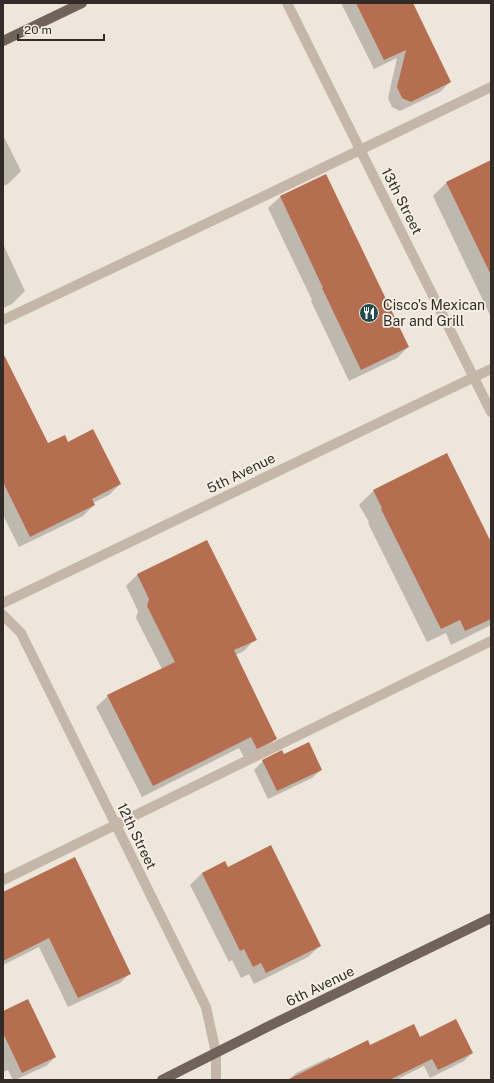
<svg xmlns="http://www.w3.org/2000/svg" width="494" height="1083" viewBox="0 0 494 1083" font-family="'Public Sans',sans-serif">
<style>
.shadow{fill:#0003}
.building{fill:#b66e51}
.lines{fill:none;stroke-linecap:round;stroke-linejoin:round}
.minor{stroke:#c4b6a8;stroke-width:10}
.major{stroke:#72635a;stroke-width:10}
.labels{text-anchor:middle;dominant-baseline:central;stroke-width:3.5;stroke-linejoin:round;paint-order:stroke}
.street-label{font-size:14px;fill:#322b27;stroke:#f6f0e6}
.poi-label{font-size:14px;fill:#322b27;stroke:#f6f0e6;text-anchor:start}
</style>
<rect width="100%" height="100%" fill="#eee6db"/>
<g class="shadow">
<path d="M 341,3 L 412,3 L 450,82 L 440,92 L 400,111 L 392,107 L 388,98 L 397,58 L 374,69 Z"/>
<path d="M 3,135 L 21,171 L 8,184 L 3,186 Z"/>
<path d="M 491,161 L 491,314 L 490,315 L 433,196 L 446,183 Z"/>
<path d="M 325,175 L 408,347 L 397,358 L 349,381 L 311,301 L 312,300 L 268,208 L 280,197 Z"/>
<path d="M 3,244 L 25,291 L 12,304 L 3,308 Z"/>
<path d="M 3,364 L 48,444 L 68,443 L 120,484 L 109,495 L 93,503 L 94,505 L 83,516 L 19,547 L 3,515 Z"/>
<path d="M 373,491 L 491,544 L 491,625 L 451,645 L 446,633 L 427,642 L 368,523 L 369,522 L 359,505 Z"/>
<path d="M 137,575 L 255,639 L 244,651 L 235,655 L 276,738 L 264,750 L 245,759 L 239,748 L 142,797 L 96,707 L 108,696 L 162,669 L 136,618 L 138,611 L 126,586 Z"/>
<path d="M 284,756 L 321,770 L 312,778 L 268,799 L 254,770 L 263,761 Z"/>
<path d="M 225,862 L 227,868 L 320,946 L 308,957 L 254,984 L 249,974 L 241,978 L 232,960 L 229,962 L 190,885 L 202,873 Z"/>
<path d="M 3,895 L 130,973 L 120,983 L 68,1007 L 39,947 L 3,965 Z"/>
<path d="M 3,1013 L 55,1057 L 46,1066 L 15,1080 L 13,1080 L 8,1070 L 3,1072 Z"/>
<path d="M 420,1038 L 472,1053 L 464,1061 L 430,1078 L 424,1066 L 396,1080 L 289,1080 L 296,1073 L 330,1057 L 331,1060 L 370,1046 Z"/>
</g>
<g class="building">
<path d="M 356,3 L 413,3 L 451,82 L 411,102 L 402,98 L 397,87 L 406,50 L 384,60 Z"/>
<path d="M 491,160 L 491,275 L 446,182 Z"/>
<path d="M 326,174 L 409,347 L 361,370 L 322,288 L 323,288 L 280,196 Z"/>
<path d="M 3,353 L 48,443 L 65,435 L 68,442 L 93,429 L 121,484 L 92,499 L 95,505 L 30,537 L 3,482 Z"/>
<path d="M 447,453 L 491,542 L 491,619 L 465,631 L 460,620 L 441,629 L 381,509 L 382,508 L 373,490 Z"/>
<path d="M 207,540 L 257,640 L 234,650 L 277,739 L 257,749 L 251,737 L 153,786 L 107,695 L 175,662 L 147,606 L 149,599 L 137,574 Z"/>
<path d="M 309,742 L 322,770 L 277,791 L 262,760 L 282,750 L 284,754 Z"/>
<path d="M 271,845 L 321,946 L 266,973 L 261,963 L 253,967 L 244,949 L 240,951 L 202,873 L 225,861 L 228,867 Z"/>
<path d="M 75,857 L 131,974 L 78,998 L 49,938 L 3,961 L 3,892 Z"/>
<path d="M 28,999 L 56,1057 L 22,1073 L 3,1033 L 3,1011 Z"/>
<path d="M 456,1019 L 473,1053 L 438,1070 L 432,1059 L 389,1080 L 287,1080 L 368,1040 L 370,1045 L 414,1024 L 420,1037 Z"/>
</g>
<g class="lines">
<g class="minor">
<path d="M 287,3 L 491,412"/>
<path d="M 3,320 L 237,209 L 491,87"/>
<path d="M 3,603 L 491,369"/>
<path d="M 3,615 L 21,633 L 206,1007 L 216,1053 L 216,1080"/>
<path d="M 3,880 L 491,641"/>
</g>
<g class="major">
<path d="M 3,41 L 82,3"/>
<path d="M 162,1080 L 267,1027 L 491,918"/>
</g>
</g>
<defs>
<g id="restaurant-disc" transform="scale(1)"><circle r="9.5" fill="#23494e" stroke="#f6f0e6"/><path d="M-5-6h1v4h1v-4h1v4h1v-4h1v5L-1.5 .5V6h-2V.5L-5-1ZM5-6V6H3V1.5H1.5Q1.5-4 5-6Z" fill="#fff"/></g>
</defs>
<g fill-rule="evenodd">
<use href="#restaurant-disc" x="369" y="313"/>
</g>
<g class="labels">
<g class="street-label">
<text transform="translate(402 201) rotate(63)">13th Street</text>
<text transform="translate(241 473) rotate(-26)">5th Avenue</text>
<text transform="translate(137 836) rotate(64)">12th Street</text>
<text transform="translate(320 986) rotate(-26)">6th Avenue</text>
</g>
<g class="poi-label">
<text x="383" y="305">Cisco's Mexican<tspan x="383" dy="16">Bar and Grill</tspan></text>
</g>
</g>
<rect width="494" height="1083" fill="none" stroke="#322b27" stroke-width="8"/>
<path d="M18 34v6h86v-6" fill="none" stroke="#322b27" stroke-width="2"/>
<text x="24" y="34" font-size="12" fill="#322b27" stroke="#f6f0e6" stroke-width="3" paint-order="stroke">20 m</text>
</svg>
